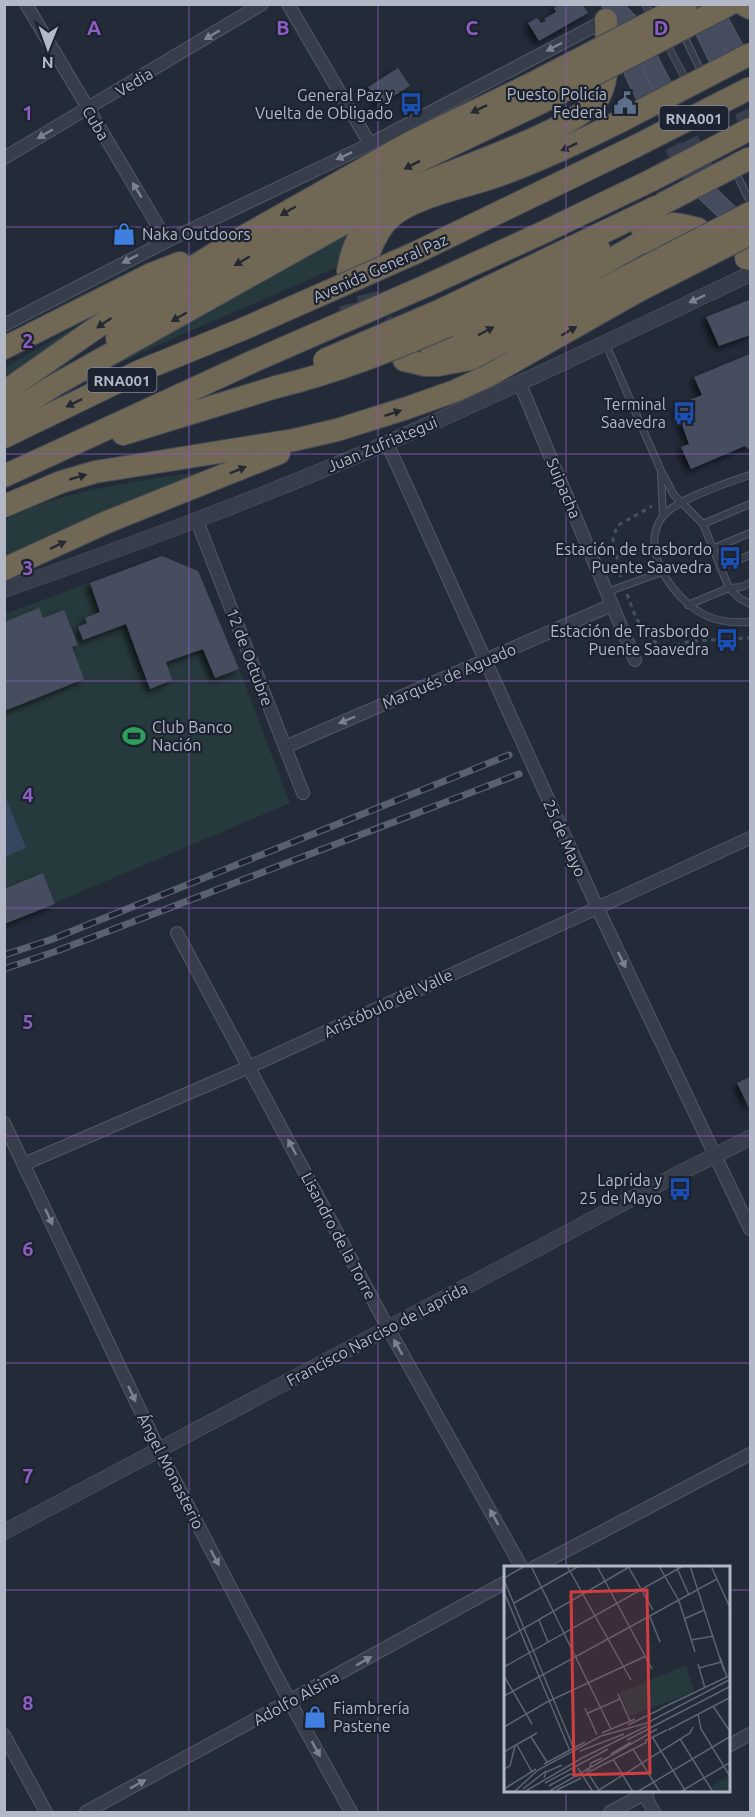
<svg xmlns="http://www.w3.org/2000/svg" width="755" height="1817" viewBox="0 0 755 1817" font-family="Ubuntu,sans-serif">
<style>
.green{fill:#26393c}
.water{fill:#374660}
.building{fill:#444e5e;filter:url(#shadow)}
.lines{fill:none;stroke-linecap:round;stroke-linejoin:round}
.secondary-tunnel{stroke:#38404e;stroke-width:18;stroke-dasharray:18 9;stroke-linecap:butt}
.motorway-tunnel{stroke:#38404e;stroke-width:22;stroke-dasharray:22 11;stroke-linecap:butt}
.service-casing{stroke:#525865;stroke-width:8}
.minor-casing{stroke:#525865;stroke-width:14}
.tertiary-casing{stroke:#525865;stroke-width:16}
.secondary-casing{stroke:#525865;stroke-width:20}
.motorway-casing{stroke:#424855;stroke-width:24}
.path{stroke:#435458;stroke-width:3;stroke-dasharray:4.5 4.5;stroke-linecap:butt}
.service{stroke:#373d4a;stroke-width:6}
.minor{stroke:#373d4a;stroke-width:12}
.tertiary{stroke:#373d4a;stroke-width:15}
.secondary{stroke:#454c5d;stroke-width:18}
.motorway{stroke:#706754;stroke-width:22}
.rail-casing{stroke:#596171;stroke-width:7}
.rail{stroke:#1c222f;stroke-width:4.5;stroke-dasharray:14;stroke-linecap:butt}
.motorway-bridge-casing{stroke:#424855;stroke-width:24;stroke-linecap:butt}
.motorway-bridge{stroke:#706754;stroke-width:22}
.oneway{fill:#7b818e}
.oneway2{fill:#242933}
.grid{fill:none;stroke:#8e5dc1;stroke-width:1.5;stroke-opacity:0.55}
.labels{text-anchor:middle;dominant-baseline:central;stroke-width:4.5;stroke-linejoin:round;paint-order:stroke}
.shield{fill:#1c222f;stroke:#858b99;stroke-width:1.5}
.shield-label{font-size:15px;font-weight:bold;fill:#b2b8c6}
.street-label{font-size:16px;fill:#b2b8c6;stroke:#1c222f}
.poi-label{font-size:16px;fill:#b2b8c6;stroke:#1c222f;text-anchor:end}
.inset-road{fill:none;stroke:#5c6371;stroke-width:1.5}
.view{fill:#d13e40;fill-opacity:0.15;stroke:#d13e40;stroke-width:3}
.inset-edge{fill:none;stroke:#b2b8c6;stroke-width:3}
.grid-label{font-size:20px;text-anchor:middle;font-weight:bold;fill:#8e5dc1;stroke:#1c222f;stroke-width:4.5;stroke-linejoin:round;paint-order:stroke}
</style>
<defs>
<filter id="shadow"><feDropShadow dx="-4" dy="4" stdDeviation="3" flood-color="#0009"/></filter>
</defs>
<rect width="100%" height="100%" fill="#232b39"/>
<g class="green">
<path d="M 350,228 L 340,266 L 147,350 L 101,372 L 100,371 Z"/>
<path d="M 93,317 L 5,377 L 4,368 Z"/>
<path d="M 213,470 L 5,560 L 5,519 C 66,489 146,480 213,470 Z"/>
<path d="M 162,556 L 198,571 L 239,669 L 290,803 L 5,924 L 5,614 Z"/>
</g>
<path class="water" d="M 5,796 L 26,848 L 5,857 L 4,796 Z"/>
<g class="building">
<path d="M 560,4 L 582,4 L 588,13 L 539,41 L 528,23 L 537,18 L 541,23 L 546,21 L 544,19 L 556,12 L 554,8 Z"/>
<path d="M 398,68 L 410,86 L 379,105 L 368,87 Z"/>
<path d="M 749,300 L 750,335 L 719,346 L 706,317 Z"/>
<path d="M 750,354 L 750,450 L 745,446 L 691,469 L 681,447 L 689,444 L 675,406 L 702,395 L 694,377 Z"/>
<path d="M 162,556 L 198,571 L 239,669 L 215,678 L 203,649 L 166,662 L 172,680 L 150,689 L 126,624 L 83,640 L 78,627 L 87,623 L 85,618 L 100,612 L 90,583 Z"/>
<path d="M 39,608 L 43,618 L 64,610 L 78,645 L 72,647 L 84,679 L 7,710 L 4,703 L 4,622 Z"/>
<path d="M 43,873 L 55,904 L 4,924 L 4,889 Z"/>
<path d="M 750,1077 L 750,1110 L 737,1083 Z"/>
</g>
<g class="lines">
<g class="secondary-tunnel">
<path d="M 737,54 L 750,83"/>
<path d="M 720,62 L 750,126"/>
<path d="M 665,91 L 714,188"/>
<path d="M 647,99 L 686,169 L 706,192"/>
</g>
<g class="motorway-tunnel">
<path d="M 366,261 C 361,294 374,326 405,339"/>
<path d="M 348,271 C 344,304 356,333 385,352"/>
</g>
<g class="service-casing">
<g id="service">
<path d="M 645,4 L 652,17"/>
<path d="M 683,34 L 701,71"/>
<path d="M 666,42 L 686,80"/>
<path d="M 738,177 L 750,202"/>
<path d="M 605,342 L 661,471 L 674,495 L 703,524 L 729,588 L 739,598 L 750,604"/>
<path d="M 661,475 L 663,516"/>
<path d="M 750,475 C 729,482 677,499 663,516 C 637,549 675,601 705,615 C 719,622 736,623 750,622"/>
<path d="M 703,524 L 750,504"/>
<path d="M 714,548 L 750,533"/>
<path d="M 720,568 L 750,555"/>
<path d="M 607,592 L 662,572"/>
<path d="M 688,605 L 729,588 L 742,587 L 750,583"/>
</g>
</g>
<g class="minor-casing">
<g id="minor">
<path d="M 26,4 L 167,241"/>
<path d="M 288,4 L 370,144"/>
<path d="M 4,158 L 262,4"/>
<path d="M 4,325 L 167,241 L 370,144 L 606,20"/>
<path d="M 520,384 L 635,660"/>
<path d="M 387,443 L 597,907 L 750,1229"/>
<path d="M 197,521 L 303,793"/>
<path d="M 285,747 L 612,605"/>
<path d="M 177,933 L 388,1328 L 522,1568"/>
<path d="M 4,1123 L 159,1450 L 290,1702 L 351,1812"/>
<path d="M 24,1164 L 249,1067 L 750,838"/>
<path d="M 533,1568 L 750,1454"/>
<path d="M 4,1735 L 46,1812"/>
<path d="M 730,1745 L 750,1734"/>
<path d="M 643,1792 L 654,1812"/>
<path d="M 86,1812 L 506,1582"/>
<path d="M 610,1812 L 648,1792"/>
</g>
</g>
<g class="tertiary-casing">
<g id="tertiary">
<path d="M 4,590 C 134,544 263,497 389,442 C 511,389 630,331 750,274"/>
<path d="M 4,1532 L 676,1175 L 750,1138"/>
</g>
</g>
<g class="secondary-casing">
<g id="secondary">
<path d="M 611,4 L 630,24 L 665,91"/>
<path d="M 710,4 L 737,54"/>
<path d="M 694,9 L 720,62"/>
<path d="M 627,44 L 634,73 L 647,99"/>
<path d="M 706,192 L 729,214"/>
</g>
</g>
<g class="motorway-casing">
<g id="motorway">
<path d="M 743,4 L 750,8"/>
<path d="M 642,228 C 662,221 678,223 698,229"/>
<path d="M 415,253 L 636,146"/>
<path d="M 746,258 L 750,259"/>
<path d="M 366,261 C 371,246 378,228 391,217 C 414,197 465,187 494,177 C 538,162 580,141 621,121"/>
<path d="M 348,271 C 352,246 362,226 380,208"/>
<path d="M 428,285 L 542,233 L 652,180"/>
<path d="M 441,310 L 656,207"/>
<path d="M 448,326 L 599,249"/>
<path d="M 117,338 L 135,324 L 192,289 L 357,194 L 410,165 L 540,103"/>
<path d="M 430,345 L 447,345 L 472,338 L 640,243 L 659,238 L 683,241"/>
<path d="M 4,348 L 151,274 L 180,263"/>
<path d="M 404,360 L 425,365 L 438,365 L 471,359 L 628,276"/>
<path d="M 4,392 L 103,323 L 227,246 L 409,143 L 531,84"/>
<path d="M 4,417 L 55,385 L 373,207 C 387,200 400,193 414,187 C 452,170 581,128 599,97 C 611,75 606,44 606,20"/>
<path d="M 123,434 L 276,387"/>
<path d="M 4,437 L 140,371 L 243,329"/>
<path d="M 4,476 L 254,361"/>
<path d="M 4,506 L 61,482 L 95,472 L 294,440 L 337,430 L 407,408 L 455,391 L 488,376 L 638,291"/>
<path d="M 4,569 L 107,522 L 279,453"/>
</g>
</g>
<g class="path">
<path d="M 621,577 L 613,539 L 617,526 L 652,506"/>
<path d="M 627,594 C 637,622 641,632 665,650 L 690,641 L 750,638"/>
</g>
<use href="#service" class="service"/>
<use href="#minor" class="minor"/>
<use href="#tertiary" class="tertiary"/>
<use href="#secondary" class="secondary"/>
<use href="#motorway" class="motorway"/>
<g class="rail-casing">
<g id="rail">
<path d="M 4,955 L 50,940 L 509,755"/>
<path d="M 4,969 L 54,952 L 519,774"/>
</g>
</g>
<use href="#rail" class="rail"/>
<g class="motorway-bridge-casing">
<g id="motorway-bridge">
<path d="M 531,84 L 686,4"/>
<path d="M 540,103 L 730,4"/>
<path d="M 621,121 L 750,54"/>
<path d="M 636,146 L 750,88"/>
<path d="M 652,180 L 750,129"/>
<path d="M 662,204 L 750,158"/>
<path d="M 628,276 L 750,213"/>
<path d="M 638,291 L 750,234"/>
<path d="M 243,329 L 415,253"/>
<path d="M 324,360 L 441,310"/>
<path d="M 254,361 L 428,285"/>
<path d="M 276,387 C 335,373 392,350 448,326"/>
</g>
</g>
<use href="#motorway-bridge" class="motorway-bridge"/>
</g>
<defs><path id="oneway-solid" d="M-6-.8H1V-3.2L6.5 0L1 3.2V.8H-6Z" transform="scale(1.5)"/></defs>
<g class="oneway">
<use href="#oneway-solid" transform="translate(212 35) rotate(149)"/>
<use href="#oneway-solid" transform="translate(554 47) rotate(153)"/>
<use href="#oneway-solid" transform="translate(45 134) rotate(150)"/>
<use href="#oneway-solid" transform="translate(344 156) rotate(155)"/>
<use href="#oneway-solid" transform="translate(137 190) rotate(-121)"/>
<use href="#oneway-solid" transform="translate(130 259) rotate(153)"/>
<use href="#oneway-solid" transform="translate(697 299) rotate(155)"/>
<use href="#oneway-solid" transform="translate(347 720) rotate(157)"/>
<use href="#oneway-solid" transform="translate(622 960) rotate(64)"/>
<use href="#oneway-solid" transform="translate(292 1147) rotate(-118)"/>
<use href="#oneway-solid" transform="translate(49 1217) rotate(65)"/>
<use href="#oneway-solid" transform="translate(398 1347) rotate(-119)"/>
<use href="#oneway-solid" transform="translate(132 1394) rotate(65)"/>
<use href="#oneway-solid" transform="translate(494 1517) rotate(-119)"/>
<use href="#oneway-solid" transform="translate(215 1558) rotate(62)"/>
<use href="#oneway-solid" transform="translate(364 1661) rotate(-29)"/>
<use href="#oneway-solid" transform="translate(316 1749) rotate(61)"/>
<use href="#oneway-solid" transform="translate(138 1784) rotate(-29)"/>
</g>
<g class="oneway2">
<use href="#oneway-solid" transform="translate(479 109) rotate(154)"/>
<use href="#oneway-solid" transform="translate(569 147) rotate(155)"/>
<use href="#oneway-solid" transform="translate(412 165) rotate(153)"/>
<use href="#oneway-solid" transform="translate(288 211) rotate(150)"/>
<use href="#oneway-solid" transform="translate(242 261) rotate(150)"/>
<use href="#oneway-solid" transform="translate(179 317) rotate(150)"/>
<use href="#oneway-solid" transform="translate(104 323) rotate(146)"/>
<use href="#oneway-solid" transform="translate(486 331) rotate(-28)"/>
<use href="#oneway-solid" transform="translate(569 331) rotate(-30)"/>
<use href="#oneway-solid" transform="translate(74 403) rotate(154)"/>
<use href="#oneway-solid" transform="translate(393 413) rotate(-18)"/>
<use href="#oneway-solid" transform="translate(238 470) rotate(-22)"/>
<use href="#oneway-solid" transform="translate(78 477) rotate(-16)"/>
<use href="#oneway-solid" transform="translate(58 545) rotate(-25)"/>
</g>
<path class="grid" d="M 189,4 L 189,1812M 378,4 L 378,1812M 566,4 L 566,1568M 4,227 L 750,227M 4,454 L 750,454M 4,681 L 750,681M 4,908 L 750,908M 4,1136 L 750,1136M 4,1363 L 750,1363M 4,1590 L 506,1590M 730,1590 L 750,1590M 566,1792 L 566,1812"/>
<defs>
<g id="civic-bare" transform="scale(1.8)"><path d="M-.6-6.5H3V-4.5H.6V-3L4-1V1h2V6H-6V1h2V-1L-.6-3ZM-1.2 2.5V6h2.4V2.5Z" fill="#5c6f8a" stroke="#1c222f" stroke-width="2.5" paint-order="stroke"/></g>
<g id="bus-bare" transform="scale(1.8)"><path d="M-5-6H5V4H4V6H2V4H-2V6H-4V4H-5ZM-3.5-4V0h7V-4ZM-3.5 1.2v1.5H-2V1.2ZM2 1.2v1.5H3.5V1.2Z" fill="#1a4fb4" stroke="#1c222f" stroke-width="2.5" paint-order="stroke"/></g>
<g id="shop-bare" transform="scale(1.8)"><path d="M-5-2.5h2.3a2.7 3.5 0 0 1 5.4 0H5L5.5 6h-11ZM-1.5-2.5h3a1.5 2.3 0 0 0-3 0Z" fill="#3f7fe0" stroke="#1c222f" stroke-width="2.5" paint-order="stroke"/></g>
<g id="stadium-bare" transform="scale(1.8)"><path d="M0-5a6.5 5 0 1 0 0 10a6.5 5 0 1 0 0-10ZM-3.5-1.8h7v3.6h-7Z" fill="#2e9e5b" stroke="#1c222f" stroke-width="2.5" paint-order="stroke"/></g>
</defs>
<g fill-rule="evenodd">
<use href="#civic-bare" x="625" y="103"/>
<use href="#bus-bare" x="411" y="104"/>
<use href="#shop-bare" x="124" y="234"/>
<use href="#bus-bare" x="684" y="413"/>
<use href="#bus-bare" x="730" y="558"/>
<use href="#bus-bare" x="727" y="640"/>
<use href="#stadium-bare" x="134" y="736"/>
<use href="#bus-bare" x="680" y="1189"/>
<use href="#shop-bare" x="315" y="1717"/>
</g>
<g class="labels">
<g class="shield">
<rect x="659.5" y="106" width="69" height="24" rx="4.5"/>
<rect x="87.5" y="368" width="69" height="24" rx="4.5"/>
</g>
<g class="shield-label">
<text x="694" y="118">RNA001</text>
<text x="122" y="380">RNA001</text>
</g>
<g class="street-label">
<text transform="translate(134 82) rotate(-31)">Vedia</text>
<text transform="translate(96 123) rotate(59)">Cuba</text>
<text transform="translate(380 268) rotate(-24)">Avenida General Paz</text>
<text transform="translate(382 444) rotate(-23)">Juan Zufriategui</text>
<text transform="translate(564 488) rotate(67)">Suipacha</text>
<text transform="translate(250 657) rotate(69)">12 de Octubre</text>
<text transform="translate(449 676) rotate(-23)">Marqués de Aguado</text>
<text transform="translate(565 838) rotate(66)">25 de Mayo</text>
<text transform="translate(388 1003) rotate(-25)">Aristóbulo del Valle</text>
<text transform="translate(339 1236) rotate(62)">Lisandro de la Torre</text>
<text transform="translate(377 1334) rotate(-28)">Francisco Narciso de Laprida</text>
<text transform="translate(171 1471) rotate(63)">Ángel Monasterio</text>
<text transform="translate(296 1698) rotate(-29)">Adolfo Alsina</text>
</g>
<g class="poi-label">
<text x="607" y="94">Puesto Policía<tspan x="607" dy="18">Federal</tspan></text>
<text x="393" y="95">General Paz y<tspan x="393" dy="18">Vuelta de Obligado</tspan></text>
<text x="142" y="234" text-anchor="start">Naka Outdoors</text>
<text x="666" y="404">Terminal<tspan x="666" dy="18">Saavedra</tspan></text>
<text x="712" y="549">Estación de trasbordo<tspan x="712" dy="18">Puente Saavedra</tspan></text>
<text x="709" y="631">Estación de Trasbordo<tspan x="709" dy="18">Puente Saavedra</tspan></text>
<text x="152" y="727" text-anchor="start">Club Banco<tspan x="152" dy="18">Nación</tspan></text>
<text x="662" y="1180">Laprida y<tspan x="662" dy="18">25 de Mayo</tspan></text>
<text x="333" y="1708" text-anchor="start">Fiambrería<tspan x="333" dy="18">Pastene</tspan></text>
</g>
</g>
<g transform="translate(504 1566)">
<rect width="226" height="226" fill="#232b39"/>
<path d="M 182,99 L 190,126 L 125,150 L 116,127 ZM 224,210 L 226,226 L 211,226 L 207,221 Z" fill="#26393c"/>
<path class="inset-road" d="M 27,0 L 107,163M 63,0 L 127,114M 93,0 L 148,103M 155,0 L 175,35 L 191,86M 172,0 L 185,29M 186,0 L 220,105M 207,0 L 227,44M 125,2 L 149,44M 0,12 L 21,0M 0,14 L 70,183M 0,26 L 66,185M 10,37 L 75,0M 146,51 L 156,76M 180,53 L 200,44M 35,54 L 44,76M 0,74 L 127,0M 187,74 L 210,70M 216,91 L 223,111M 194,98 L 201,122M 0,101 L 179,0M 195,102 L 217,96M 0,110 L 28,158M 114,128 L 126,155M 0,130 L 213,13M 209,140 L 227,167M 81,142 L 93,169M 156,143 L 227,109M 84,147 L 116,133M 194,148 L 197,163 L 227,212M 124,159 L 157,143M 0,161 L 43,136 L 142,90M 164,164 L 227,131M 98,167 L 131,153M 27,171 L 43,196M 149,172 L 182,226M 176,173 L 209,226M 123,174 L 227,120M 141,175 L 163,164M 13,179 L 28,206M 129,183 L 156,226M 76,185 L 120,168M 0,186 L 33,167M 107,188 L 127,176M 109,193 L 129,226M 40,198 L 81,176M 74,202 L 89,226M 0,203 L 6,200 L 11,180M 82,204 L 96,226M 85,205 L 87,197 L 98,192M 85,206 L 143,176M 40,212 L 42,206 L 58,199M 41,217 L 104,183M 45,220 L 66,208 L 74,210M 0,223 L 32,203M 19,223 L 42,205M 53,224 L 77,212M 95,224 L 186,167 L 189,161M 10,226 L 34,204 L 97,170 L 143,157 L 227,113M 20,226 L 78,192 L 143,160M 44,226 L 153,163M 133,226 L 227,170M 176,226 L 227,196"/>
<path class="view" d="M 143,24 L 146,207 L 70,209 L 67,26 Z"/>
<rect width="226" height="226" class="inset-edge"/>
</g>
<g class="grid-label">
<text x="94" y="35">A</text>
<text x="283" y="35">B</text>
<text x="472" y="35">C</text>
<text x="661" y="35">D</text>
<text x="28" y="120">1</text>
<text x="28" y="348">2</text>
<text x="28" y="575">3</text>
<text x="28" y="802">4</text>
<text x="28" y="1029">5</text>
<text x="28" y="1256">6</text>
<text x="28" y="1483">7</text>
<text x="28" y="1710">8</text>
</g>
<rect width="755" height="1817" fill="none" stroke="#b2b8c6" stroke-width="12"/>
<g transform="translate(48 48) rotate(181)" stroke="#1c222f" stroke-width="4.5" paint-order="stroke">
<path d="M0-4.5L10 22L0 15L-10 22Z" fill="#b2b8c6"/>
<text y="-9" font-size="16" font-weight="bold" text-anchor="middle" fill="#b2b8c6">N</text>
</g>
</svg>
